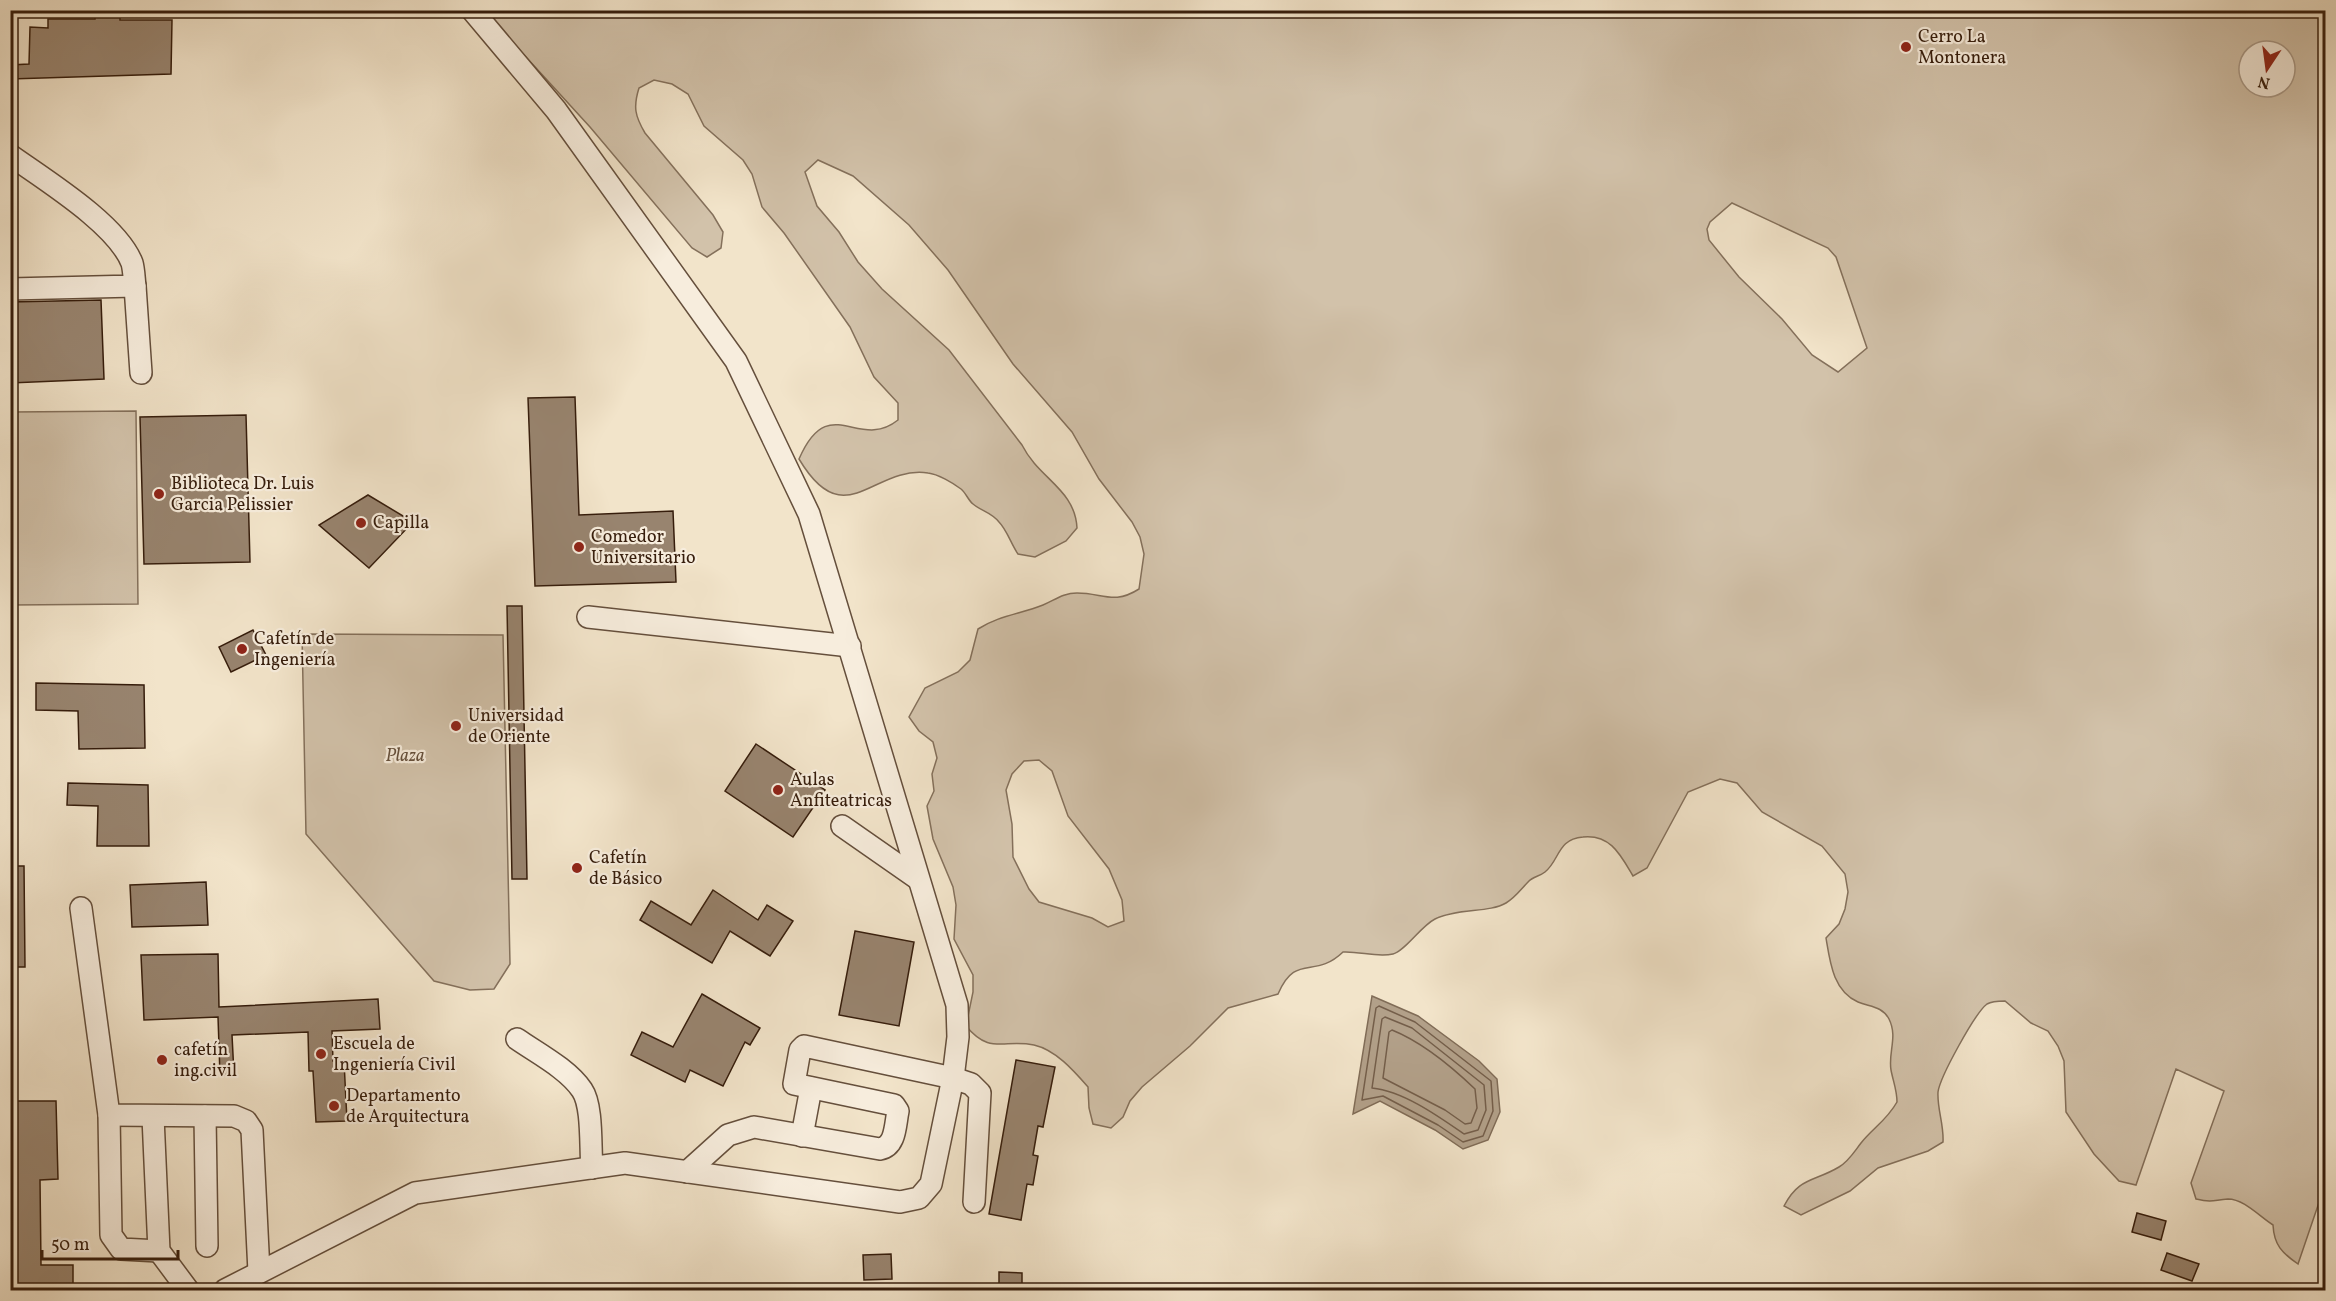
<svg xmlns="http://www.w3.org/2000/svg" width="2336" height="1301" viewBox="0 0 2336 1301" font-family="Vollkorn,serif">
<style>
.green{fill:#d2c2aa;stroke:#84705b;stroke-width:1.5;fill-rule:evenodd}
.water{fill:#b2a089;stroke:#806c57;stroke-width:1.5}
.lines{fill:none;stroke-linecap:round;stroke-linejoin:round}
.shore{stroke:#745e4a;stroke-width:1.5}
.building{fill:#98846f;stroke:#361d0c;stroke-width:1.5}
.minor-casing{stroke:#654f3c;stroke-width:24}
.minor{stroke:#f7eddd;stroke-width:21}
.poi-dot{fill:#8f2418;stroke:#f7eddd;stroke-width:2}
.labels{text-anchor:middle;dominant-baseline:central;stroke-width:4.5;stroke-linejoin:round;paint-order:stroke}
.poi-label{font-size:18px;fill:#361d0c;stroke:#f7eddd;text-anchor:start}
.park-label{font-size:18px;font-style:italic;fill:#654f3b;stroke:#f7eddd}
</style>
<rect width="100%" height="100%" fill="#f2e4ca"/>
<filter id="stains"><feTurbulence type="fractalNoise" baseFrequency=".00333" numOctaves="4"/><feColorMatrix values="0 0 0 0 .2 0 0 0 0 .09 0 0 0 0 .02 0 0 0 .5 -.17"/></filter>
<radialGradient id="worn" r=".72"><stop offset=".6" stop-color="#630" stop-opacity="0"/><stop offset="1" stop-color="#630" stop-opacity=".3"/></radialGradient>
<g class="green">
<path d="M 484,11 L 2325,11 L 2326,1182 L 2298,1264 C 2282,1253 2274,1245 2273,1225 C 2260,1217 2244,1199 2228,1199 C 2213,1200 2214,1203 2196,1199 L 2191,1183 L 2224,1091 L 2176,1069 L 2136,1185 L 2119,1181 L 2094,1154 L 2066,1112 L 2064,1061 L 2058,1046 L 2048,1031 L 2031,1023 L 2005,1001 C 2000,1001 1992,1001 1987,1004 C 1975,1013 1940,1077 1938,1092 C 1937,1109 1944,1124 1943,1142 L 1928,1151 L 1878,1168 L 1850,1191 L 1801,1215 L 1784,1206 C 1799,1177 1814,1182 1839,1167 C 1849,1161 1854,1152 1861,1143 C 1873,1128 1887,1120 1897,1102 C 1897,1090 1893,1081 1891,1070 C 1888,1052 1898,1037 1889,1019 C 1882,1006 1870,1007 1858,1002 C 1833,991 1830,962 1826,938 L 1839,924 L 1845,909 L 1848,892 L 1845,874 L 1822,846 L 1762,812 L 1737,783 L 1720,779 L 1688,792 L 1647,868 L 1633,876 C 1621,856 1611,834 1583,837 C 1557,839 1560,860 1545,872 C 1540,876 1533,877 1529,881 C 1521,889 1516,897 1506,903 C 1489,913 1458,908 1435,919 C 1421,926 1405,951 1393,954 C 1377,958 1360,951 1343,952 C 1314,980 1296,952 1278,994 L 1228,1008 L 1190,1046 L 1142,1087 L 1130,1101 L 1123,1117 L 1111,1128 L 1093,1124 L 1089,1108 L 1088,1087 C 1074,1071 1056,1050 1034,1045 C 1003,1039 990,1055 966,1026 L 973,992 L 973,975 L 954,939 L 956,905 L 953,887 L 933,839 L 927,806 L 934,791 L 932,774 L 937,758 L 933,742 L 919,731 L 909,717 L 925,688 L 958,672 L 970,660 L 978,629 C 998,616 1020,614 1043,605 C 1055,600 1063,593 1077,593 C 1103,593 1114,605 1139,589 L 1144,554 L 1140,537 L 1132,522 L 1099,479 L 1072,432 L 1013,364 L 948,270 L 909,225 L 853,176 L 818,160 L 805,172 L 817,206 L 839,232 L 858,262 L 882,289 L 949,350 L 1022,445 C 1039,479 1075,489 1077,528 L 1066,541 L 1035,557 L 1018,554 C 1011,544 1007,530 999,522 C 991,512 981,511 973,504 C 968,500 966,493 961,489 C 953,483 938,474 928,473 C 873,465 845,536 799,459 C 829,390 858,452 898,420 L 898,403 L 874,377 L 850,327 L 784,233 L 762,207 L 752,174 L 743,160 L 704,126 L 688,94 L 672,84 L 654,80 L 639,88 C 633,107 635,116 645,133 L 713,215 L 723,232 L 721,248 L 707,257 L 692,248 L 590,127 ZM 2249,51 L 2285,51 L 2285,87 L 2249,87 ZM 1732,203 L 1828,248 L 1836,257 L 1867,348 L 1838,372 L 1812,355 L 1782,319 L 1739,277 L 1709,240 L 1707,229 L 1710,222 ZM 1039,760 L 1052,771 L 1068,816 L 1109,869 L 1122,900 L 1124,921 L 1108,927 L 1092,918 L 1039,902 L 1029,889 L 1013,857 L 1012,824 L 1006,790 L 1012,774 L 1024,761 Z"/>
<path d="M 136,411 L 138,604 L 11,605 L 11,412 Z"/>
<path d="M 302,634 L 503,635 L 510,964 L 494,989 L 470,990 L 434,981 L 306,834 Z"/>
</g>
<path class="water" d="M 1372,996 L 1418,1016 L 1479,1061 L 1497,1079 L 1500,1112 L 1488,1140 L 1463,1149 L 1435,1130 L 1380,1101 L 1353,1114 Z"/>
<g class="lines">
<g class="shore">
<path d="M 1379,1006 L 1415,1022 L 1491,1081 L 1493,1111 L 1483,1136 L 1463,1142 L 1438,1125 L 1383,1096 L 1362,1100 L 1376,1008 Z"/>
<path d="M 1385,1017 L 1412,1028 L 1484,1085 L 1486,1110 L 1478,1130 L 1464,1134 C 1438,1116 1403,1091 1372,1088 L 1382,1019 Z"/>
<path d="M 1392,1030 C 1422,1042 1451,1066 1475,1089 L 1477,1108 L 1471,1123 L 1465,1124 L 1445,1110 L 1383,1078 L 1389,1032 Z"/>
</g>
</g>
<g class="building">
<path d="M 95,10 L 120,10 L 120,20 L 172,20 L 171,74 L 10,79 L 10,65 L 29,64 L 30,27 L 48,28 L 48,19 L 95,19 Z"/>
<path d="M 101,300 L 104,379 L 10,383 L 10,302 Z"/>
<path d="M 575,397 L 579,515 L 673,511 L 676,582 L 535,586 L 528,398 Z"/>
<path d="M 246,415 L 250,562 L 144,564 L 140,417 Z"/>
<path d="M 368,495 L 413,522 L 369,568 L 319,525 Z"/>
<path d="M 507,606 L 522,606 L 527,879 L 512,879 Z"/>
<path d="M 253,630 L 266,655 L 231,672 L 219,647 Z"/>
<path d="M 36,683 L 144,685 L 145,748 L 79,749 L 78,711 L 36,710 Z"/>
<path d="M 756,744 L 825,790 L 793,837 L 725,791 Z"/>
<path d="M 68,783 L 148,785 L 149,846 L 97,846 L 98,806 L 67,805 Z"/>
<path d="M 10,866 L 24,866 L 25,967 L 10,967 Z"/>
<path d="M 206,882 L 208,925 L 132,927 L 130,885 Z"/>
<path d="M 713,890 L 758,920 L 767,905 L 793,921 L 770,956 L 730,931 L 712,963 L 640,920 L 651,901 L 691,925 Z"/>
<path d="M 855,931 L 914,942 L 899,1026 L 839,1015 Z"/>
<path d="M 218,954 L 219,1007 L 378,999 L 380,1029 L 332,1031 L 333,1061 L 344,1061 L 347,1121 L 316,1122 L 313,1071 L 309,1071 L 308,1032 L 232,1035 L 234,1074 L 220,1075 L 218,1017 L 144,1020 L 141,955 Z"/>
<path d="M 702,994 L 760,1028 L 750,1045 L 745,1042 L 723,1086 L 690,1070 L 685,1082 L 631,1055 L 642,1032 L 673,1047 Z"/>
<path d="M 1016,1060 L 1055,1067 L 1043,1127 L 1038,1126 L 1033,1155 L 1038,1156 L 1033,1185 L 1027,1184 L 1021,1220 L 989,1214 Z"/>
<path d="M 10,1101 L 56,1101 L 58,1179 L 40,1180 L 41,1265 L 73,1265 L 73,1285 L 41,1285 L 41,1290 L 10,1290 Z"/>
<path d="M 2137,1213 L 2166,1221 L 2161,1240 L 2132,1232 Z"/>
<path d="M 2167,1253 L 2199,1264 L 2192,1281 L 2161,1270 Z"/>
<path d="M 891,1254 L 892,1279 L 864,1280 L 863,1255 Z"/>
<path d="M 999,1272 L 1022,1273 L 1022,1290 L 999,1290 Z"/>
</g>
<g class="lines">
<g class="minor-casing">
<g id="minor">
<path d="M 10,155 C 45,180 117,224 132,263 C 134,270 134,279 135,286 L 10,289"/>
<path d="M 135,286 L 141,373"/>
<path d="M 588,617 L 850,646"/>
<path d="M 842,826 L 918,879"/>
<path d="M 81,908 L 109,1115 L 234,1116 L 246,1121 L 252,1130 L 259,1272"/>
<path d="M 517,1039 C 537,1053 568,1069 582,1090 C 593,1106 590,1148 592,1168"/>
<path d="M 109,1115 L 111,1235 L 121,1249 L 159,1251"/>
<path d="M 205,1116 L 207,1246"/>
<path d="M 153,1117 L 159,1251 L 188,1290"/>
<path d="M 802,1136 L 811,1088"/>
<path d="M 687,1172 L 728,1135 L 754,1127 L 880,1149 C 896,1146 895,1125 898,1111 L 894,1105 L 794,1084 L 800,1050 L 804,1046 L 953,1078 L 971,1084 L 980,1093 L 974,1202"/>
<path d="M 225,1290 L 415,1193 L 625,1163 L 900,1202 L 919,1198 L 931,1184 L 953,1078 L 958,1037 L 957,1005 L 809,514 L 736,361 L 556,110 L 472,10"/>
</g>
</g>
<use href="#minor" class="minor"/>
</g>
<g class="poi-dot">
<circle cx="1906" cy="47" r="6"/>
<circle cx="159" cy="494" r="6"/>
<circle cx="361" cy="523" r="6"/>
<circle cx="579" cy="547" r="6"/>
<circle cx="242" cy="649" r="6"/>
<circle cx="456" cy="726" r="6"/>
<circle cx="778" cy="790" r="6"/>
<circle cx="577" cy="868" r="6"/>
<circle cx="321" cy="1054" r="6"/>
<circle cx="162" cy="1060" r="6"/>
<circle cx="334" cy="1106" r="6"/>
</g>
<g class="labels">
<g class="poi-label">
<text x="1918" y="37">Cerro La<tspan x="1918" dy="21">Montonera</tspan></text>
<text x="171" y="484">Biblioteca Dr. Luis<tspan x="171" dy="21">Garcia Pelissier</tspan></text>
<text x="373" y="523">Capilla</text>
<text x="591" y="537">Comedor<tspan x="591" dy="21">Universitario</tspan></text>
<text x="254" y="639">Cafetín de<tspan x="254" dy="21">Ingeniería</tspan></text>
<text x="468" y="716">Universidad<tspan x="468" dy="21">de Oriente</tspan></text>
<text x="790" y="780">Aulas<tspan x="790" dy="21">Anfiteatricas</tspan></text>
<text x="589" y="858">Cafetín<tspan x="589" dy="21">de Básico</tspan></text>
<text x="333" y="1044">Escuela de<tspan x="333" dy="21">Ingeniería Civil</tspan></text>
<text x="174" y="1050">cafetín<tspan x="174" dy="21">ing.civil</tspan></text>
<text x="346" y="1096">Departamento<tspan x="346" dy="21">de Arquitectura</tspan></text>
</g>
<g class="park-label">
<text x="405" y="756">Plaza</text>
</g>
</g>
<rect width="2336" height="1301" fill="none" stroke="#f2e4ca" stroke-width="36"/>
<rect x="12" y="12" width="2312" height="1277" fill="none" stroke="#361d0c" stroke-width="3"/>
<rect x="18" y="18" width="2300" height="1265" fill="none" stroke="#361d0c" stroke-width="1.5"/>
<g transform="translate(2267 69) rotate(193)"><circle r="28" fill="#f7eddd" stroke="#aa9a89" stroke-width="1.5"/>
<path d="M0-4.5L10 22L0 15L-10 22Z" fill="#8f2418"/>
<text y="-9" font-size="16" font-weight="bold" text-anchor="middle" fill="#361d0c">N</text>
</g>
<path d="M42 1250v9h136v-9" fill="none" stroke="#361d0c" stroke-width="3"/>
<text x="51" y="1250" font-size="18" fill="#361d0c" stroke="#f7eddd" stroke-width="4.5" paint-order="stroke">50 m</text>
<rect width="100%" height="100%" filter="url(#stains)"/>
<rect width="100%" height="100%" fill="url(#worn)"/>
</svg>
